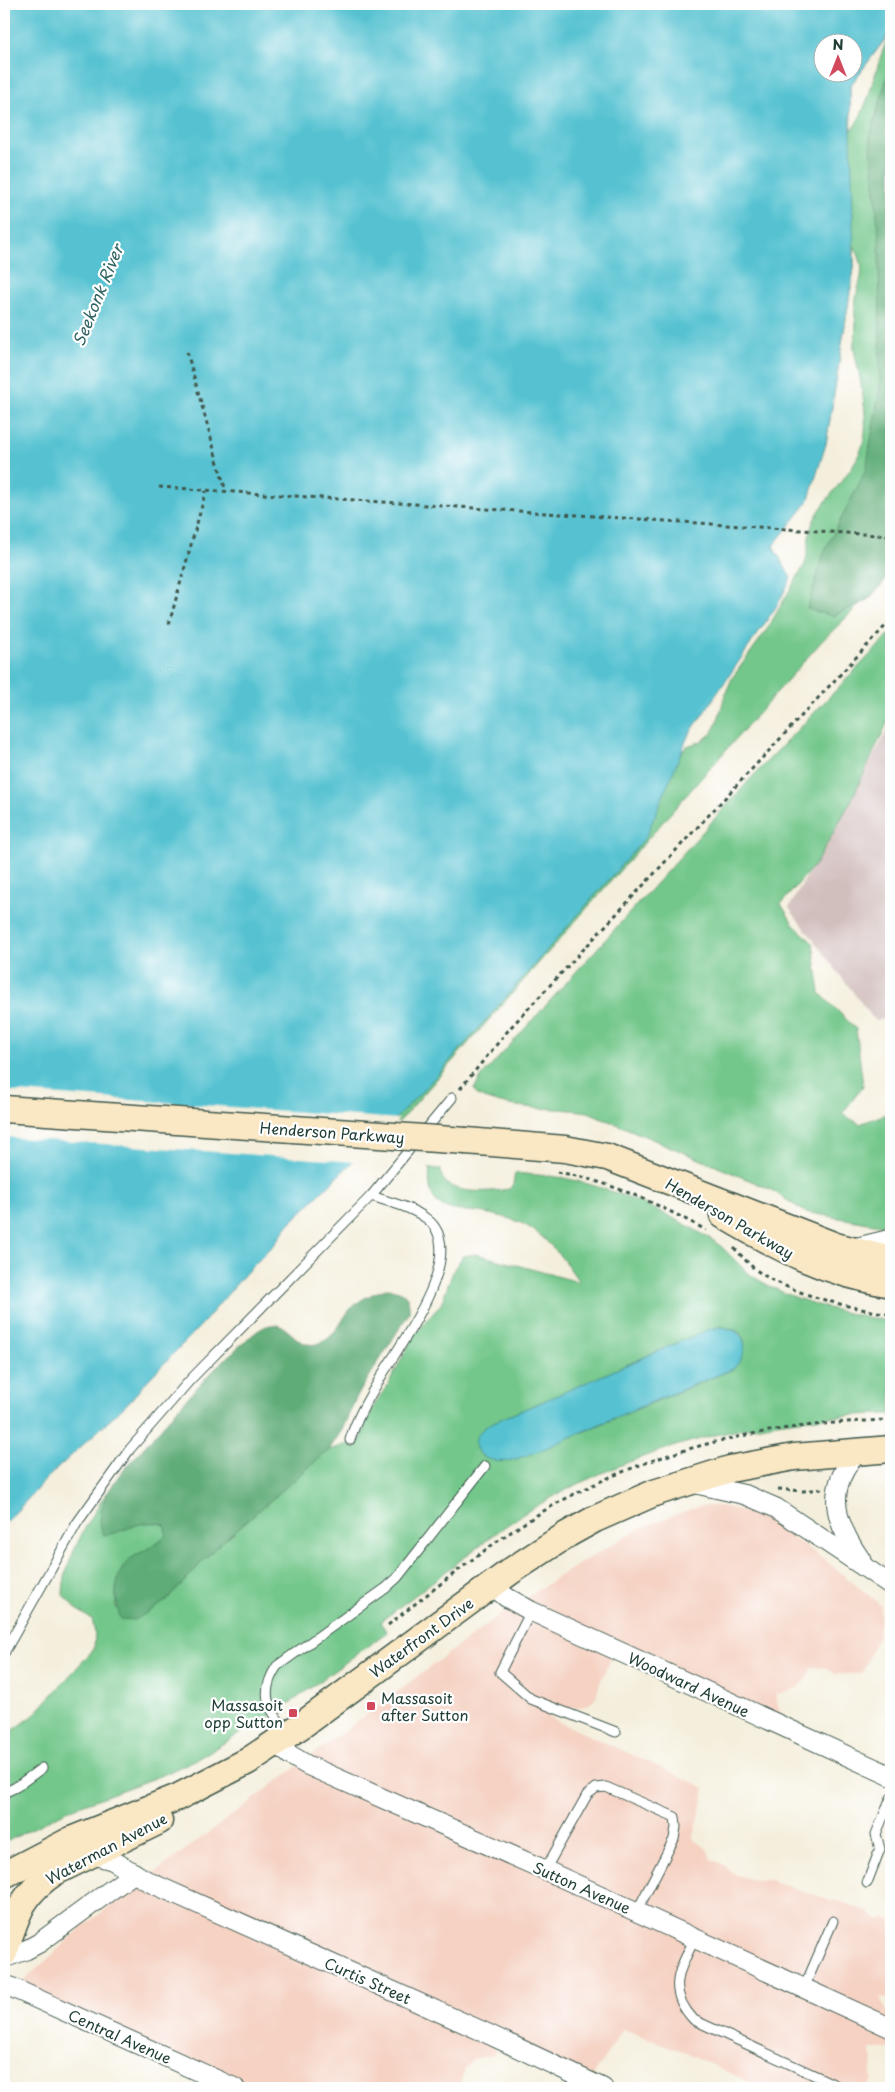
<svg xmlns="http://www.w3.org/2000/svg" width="895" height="2092" viewBox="0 0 895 2092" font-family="'Playpen Sans',sans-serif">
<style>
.built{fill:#f5d2c2}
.industrial{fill:#d1bfbd}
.green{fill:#73c78b;stroke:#498260;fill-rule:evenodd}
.forest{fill:#5eac77;stroke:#3e7456}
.water{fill:#56c2d1;stroke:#3a8082;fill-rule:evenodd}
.pier{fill:#f4efdd}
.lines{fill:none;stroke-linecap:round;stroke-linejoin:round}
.service-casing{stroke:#3f584d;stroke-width:11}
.minor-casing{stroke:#3f584d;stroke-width:21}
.secondary-casing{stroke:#3f584d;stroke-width:29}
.path{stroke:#3f584d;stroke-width:3;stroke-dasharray:4 4;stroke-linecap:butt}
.service{stroke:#fff;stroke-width:9}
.minor{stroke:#fff;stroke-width:19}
.secondary{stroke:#fae7c3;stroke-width:26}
.secondary-bridge-casing{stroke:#3f584d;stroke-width:29;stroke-linecap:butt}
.secondary-bridge{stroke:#fae7c3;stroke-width:26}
.poi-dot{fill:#d1495b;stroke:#fff;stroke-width:2}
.labels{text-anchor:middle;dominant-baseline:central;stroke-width:4.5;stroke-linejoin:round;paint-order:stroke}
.street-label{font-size:15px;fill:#1f3d34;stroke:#fff}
.poi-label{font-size:15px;fill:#1f3d34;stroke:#fff;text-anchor:start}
.water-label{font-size:16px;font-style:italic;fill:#306563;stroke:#fff}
</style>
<rect width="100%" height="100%" fill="#fff"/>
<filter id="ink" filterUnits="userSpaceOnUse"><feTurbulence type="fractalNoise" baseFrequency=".02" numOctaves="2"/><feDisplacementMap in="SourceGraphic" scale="10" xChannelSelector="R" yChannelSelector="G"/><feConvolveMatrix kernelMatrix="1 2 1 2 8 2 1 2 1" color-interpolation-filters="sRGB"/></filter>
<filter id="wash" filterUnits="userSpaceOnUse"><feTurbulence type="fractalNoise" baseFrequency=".0096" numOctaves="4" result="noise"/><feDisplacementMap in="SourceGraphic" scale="20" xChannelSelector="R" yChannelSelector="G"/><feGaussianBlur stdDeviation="1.12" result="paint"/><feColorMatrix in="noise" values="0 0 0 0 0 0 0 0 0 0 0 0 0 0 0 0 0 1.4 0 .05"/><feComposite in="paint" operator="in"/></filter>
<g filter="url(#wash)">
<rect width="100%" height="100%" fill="#f4efdd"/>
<path class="built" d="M 699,1506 L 720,1506 L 737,1509 L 772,1523 L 827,1562 L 881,1605 L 878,1635 L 862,1674 L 835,1674 L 828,1668 L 812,1667 L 806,1680 L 798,1687 L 788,1692 L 775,1694 L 781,1716 L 613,1654 L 600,1682 L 596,1698 L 587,1706 L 549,1710 L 550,1718 L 699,1785 L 704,1789 L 704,1797 L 693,1839 L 708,1850 L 711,1860 L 721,1863 L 736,1875 L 753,1880 L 770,1880 L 824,1898 L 845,1903 L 868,1912 L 879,1920 L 884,1918 L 891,1920 L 891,1999 L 881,1997 L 888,2015 L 891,2016 L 891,2049 L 870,2049 L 873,2060 L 871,2080 L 866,2088 L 762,2088 L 689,2054 L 623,2029 L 587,2086 L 496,2045 L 494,2055 L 472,2059 L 465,2069 L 458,2088 L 232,2088 L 12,1992 L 81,1928 L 497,1617 L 564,1573 L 640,1528 Z"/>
<path class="industrial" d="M 891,724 L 891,1018 L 875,1021 L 789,908 Z"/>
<g class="green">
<path d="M 832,4 L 891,4 L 891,574 L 821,642 L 399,1122 L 377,1119 L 678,756 L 687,746 L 702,741 L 712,733 L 718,720 L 725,695 L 732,678 L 766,631 L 805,564 C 809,549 807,534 814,520 C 827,495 850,476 861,450 C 872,423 859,377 854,349 C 853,341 856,335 856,327 C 856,320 854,314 855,308 C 856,281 870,274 854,246 L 854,268 L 826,444 L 725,343 ZM 889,34 C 887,41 882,50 880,59 C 872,83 867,110 851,131 L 850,86 ZM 822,42 L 852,42 L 852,72 L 822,72 Z"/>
<path d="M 891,633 L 891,715 L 851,801 L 816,863 L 781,904 L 794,925 L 813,943 L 820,993 L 856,1029 L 863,1086 L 842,1114 L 860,1124 L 891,1112 L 891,1227 L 805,1212 L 770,1189 L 588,1112 C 549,1106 515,1112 477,1095 L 474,1089 L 482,1076 L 754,775 Z"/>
<path d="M 430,1168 L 441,1169 C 439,1197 490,1192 509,1189 L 513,1185 L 515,1173 C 531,1175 548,1175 564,1178 C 616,1189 666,1212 711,1239 C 727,1249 736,1264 751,1275 C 785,1299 850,1316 891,1321 L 891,1414 C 767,1415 643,1444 535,1507 C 512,1520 491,1537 470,1553 C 440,1576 410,1599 380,1622 L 387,1632 L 286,1706 L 197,1759 L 165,1774 L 68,1810 L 4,1843 L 4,1801 L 6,1799 L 4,1797 L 4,1737 L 33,1716 L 94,1649 L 95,1632 L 92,1620 L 74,1607 L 63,1595 C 63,1560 90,1519 109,1489 L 102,1509 L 135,1525 L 151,1521 L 165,1525 L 166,1535 C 156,1545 145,1550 133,1558 C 117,1569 115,1591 116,1608 L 166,1601 L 215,1548 L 329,1450 L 361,1440 L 365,1424 L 375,1404 L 389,1383 L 413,1337 L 441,1304 L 454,1269 L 463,1256 L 476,1254 L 579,1282 C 565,1261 549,1239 527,1226 C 513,1218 495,1215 479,1212 C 465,1210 447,1213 436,1201 C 428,1192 429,1179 430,1168 ZM 721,1327 C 754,1331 746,1348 733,1369 L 542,1449 L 508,1461 L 477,1436 L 483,1429 L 494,1422 C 567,1392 638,1359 710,1329 Z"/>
</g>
<g class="forest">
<path d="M 891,64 L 891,574 L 869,599 L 833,616 L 807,609 L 824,552 L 866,470 L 880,386 L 879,238 L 870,136 Z"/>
<path d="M 386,1289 C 405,1290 410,1295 409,1313 L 356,1398 L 342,1430 L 329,1450 L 215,1548 L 166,1601 L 135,1620 L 121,1619 C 113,1600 113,1571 133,1557 C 145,1550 156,1545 166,1535 L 165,1525 C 139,1517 129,1532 104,1535 C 93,1516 108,1490 120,1474 C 160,1431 197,1382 242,1344 C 249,1338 258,1329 267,1326 C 289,1318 294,1349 317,1344 C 334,1339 339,1325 348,1312 C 357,1300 372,1294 386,1289 Z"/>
</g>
<g class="water">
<path d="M 4,4 L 891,4 L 891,31 L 850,86 L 854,268 L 826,444 L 808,502 L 773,546 L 791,578 L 778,604 L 688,736 L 646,837 L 442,1070 L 380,1135 L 288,1225 L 275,1244 L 245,1274 L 203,1323 L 147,1381 L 128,1403 L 47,1478 L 4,1525 ZM 822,42 L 852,42 L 852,72 L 822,72 Z"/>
<path d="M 721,1327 C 749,1330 751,1351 733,1369 C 686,1388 639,1407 593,1427 C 565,1439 537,1454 508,1461 C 494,1464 468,1455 477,1436 C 480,1430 488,1425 494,1422 C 567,1392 638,1359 710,1329 Z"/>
</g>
<path class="pier" d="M 4,1091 L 399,1119 L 357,1162 L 4,1137 Z"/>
</g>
<g filter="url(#ink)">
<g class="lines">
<g class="service-casing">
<g id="service">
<path d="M 350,1440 C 357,1416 370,1396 382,1375 C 401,1343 470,1252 427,1219 C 412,1207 389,1202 371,1196"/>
<path d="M 531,1611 L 500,1672 L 531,1699 L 616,1732"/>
<path d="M 4,1653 L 77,1523 L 130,1449 L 191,1379 L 371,1196 L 452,1098"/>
<path d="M 289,1733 C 269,1711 258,1694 277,1666 L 386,1588 L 397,1578 L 485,1466"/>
<path d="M 4,1793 L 16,1787 L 42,1768"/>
<path d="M 545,1870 L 587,1795 L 596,1788 L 606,1787 L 675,1817 L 676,1827 L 674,1839 L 637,1911"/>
<path d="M 867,1883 L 880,1849 L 876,1834 L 891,1798"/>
<path d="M 695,1938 C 679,1971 666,1990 694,2020 L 840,2087"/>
<path d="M 804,1988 L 833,1921"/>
</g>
</g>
<g class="minor-casing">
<g id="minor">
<path d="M 854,1248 L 891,1239"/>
<path d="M 857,1453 C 824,1490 835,1523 861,1560"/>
<path d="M 692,1483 L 746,1495 L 776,1508 L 891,1585"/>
<path d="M 492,1585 L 506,1597 L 531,1611 L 891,1776"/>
<path d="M 276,1743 L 290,1755 L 307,1765 L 545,1870 L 891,2028"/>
<path d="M 90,1854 L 112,1860 L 149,1882 L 484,2032 L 603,2088"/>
<path d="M 4,1958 L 26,1950 L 39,1943 L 134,1873"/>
<path d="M 4,1984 L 235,2088"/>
</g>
</g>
<g class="secondary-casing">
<g id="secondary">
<path d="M 466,1141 L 565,1149 L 607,1157 L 836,1246 L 891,1260"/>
<path d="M 723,1215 C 780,1249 825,1273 891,1284"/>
<path d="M 4,1875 L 71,1840 L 178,1797 L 248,1761 L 302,1725 L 511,1571 L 568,1534 L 595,1519 L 654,1493 L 730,1469 L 794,1457 L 891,1449"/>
<path d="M 4,1953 C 17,1915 20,1895 55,1872 L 159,1821"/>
</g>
</g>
<g class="path">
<path d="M 187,352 L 226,492"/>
<path d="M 159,487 L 891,536"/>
<path d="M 169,624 L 206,491"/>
<path d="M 460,1089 L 511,1027 L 891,620"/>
<path d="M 557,1172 C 613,1182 657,1204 706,1230"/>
<path d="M 734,1248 C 742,1256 750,1266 759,1272 C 791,1294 853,1309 891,1314"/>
<path d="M 778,1489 L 803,1491 L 822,1489"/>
<path d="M 388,1625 C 440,1585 491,1542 547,1509 C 654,1447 769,1423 891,1420"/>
</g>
<use href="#service" class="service"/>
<use href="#minor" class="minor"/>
<use href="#secondary" class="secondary"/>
<g class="secondary-bridge-casing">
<path id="secondary-bridge" d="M 4,1109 L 466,1141"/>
</g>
<use href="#secondary-bridge" class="secondary-bridge"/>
</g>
</g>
<g class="poi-dot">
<rect x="366" y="1701" width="10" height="10" rx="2.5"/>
<rect x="288" y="1708" width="10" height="10" rx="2.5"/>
</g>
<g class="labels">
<g class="street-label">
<text transform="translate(332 1132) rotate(4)">Henderson Parkway</text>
<text transform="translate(730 1218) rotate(30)">Henderson Parkway</text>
<text transform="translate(421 1637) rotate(-36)">Waterfront Drive</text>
<text transform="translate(689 1684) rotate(25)">Woodward Avenue</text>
<text transform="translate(106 1848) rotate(-28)">Waterman Avenue</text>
<text transform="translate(582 1887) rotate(24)">Sutton Avenue</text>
<text transform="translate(368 1980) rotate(24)">Curtis Street</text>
<text transform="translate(120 2036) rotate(24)">Central Avenue</text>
</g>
<g class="poi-label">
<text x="381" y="1697">Massasoit<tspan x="381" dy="17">after Sutton</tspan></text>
<text x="283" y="1704" text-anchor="end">Massasoit<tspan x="283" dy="17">opp Sutton</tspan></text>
</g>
<g class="water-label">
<text transform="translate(97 295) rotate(-68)">Seekonk River</text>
</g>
</g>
<rect width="895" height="2092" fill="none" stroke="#fff" stroke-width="20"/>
<g transform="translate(838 58)"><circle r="24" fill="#ffffff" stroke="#a5b1ae"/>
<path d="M0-4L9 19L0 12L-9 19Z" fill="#d1495b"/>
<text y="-8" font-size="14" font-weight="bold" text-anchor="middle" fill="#1f3d34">N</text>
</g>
</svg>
